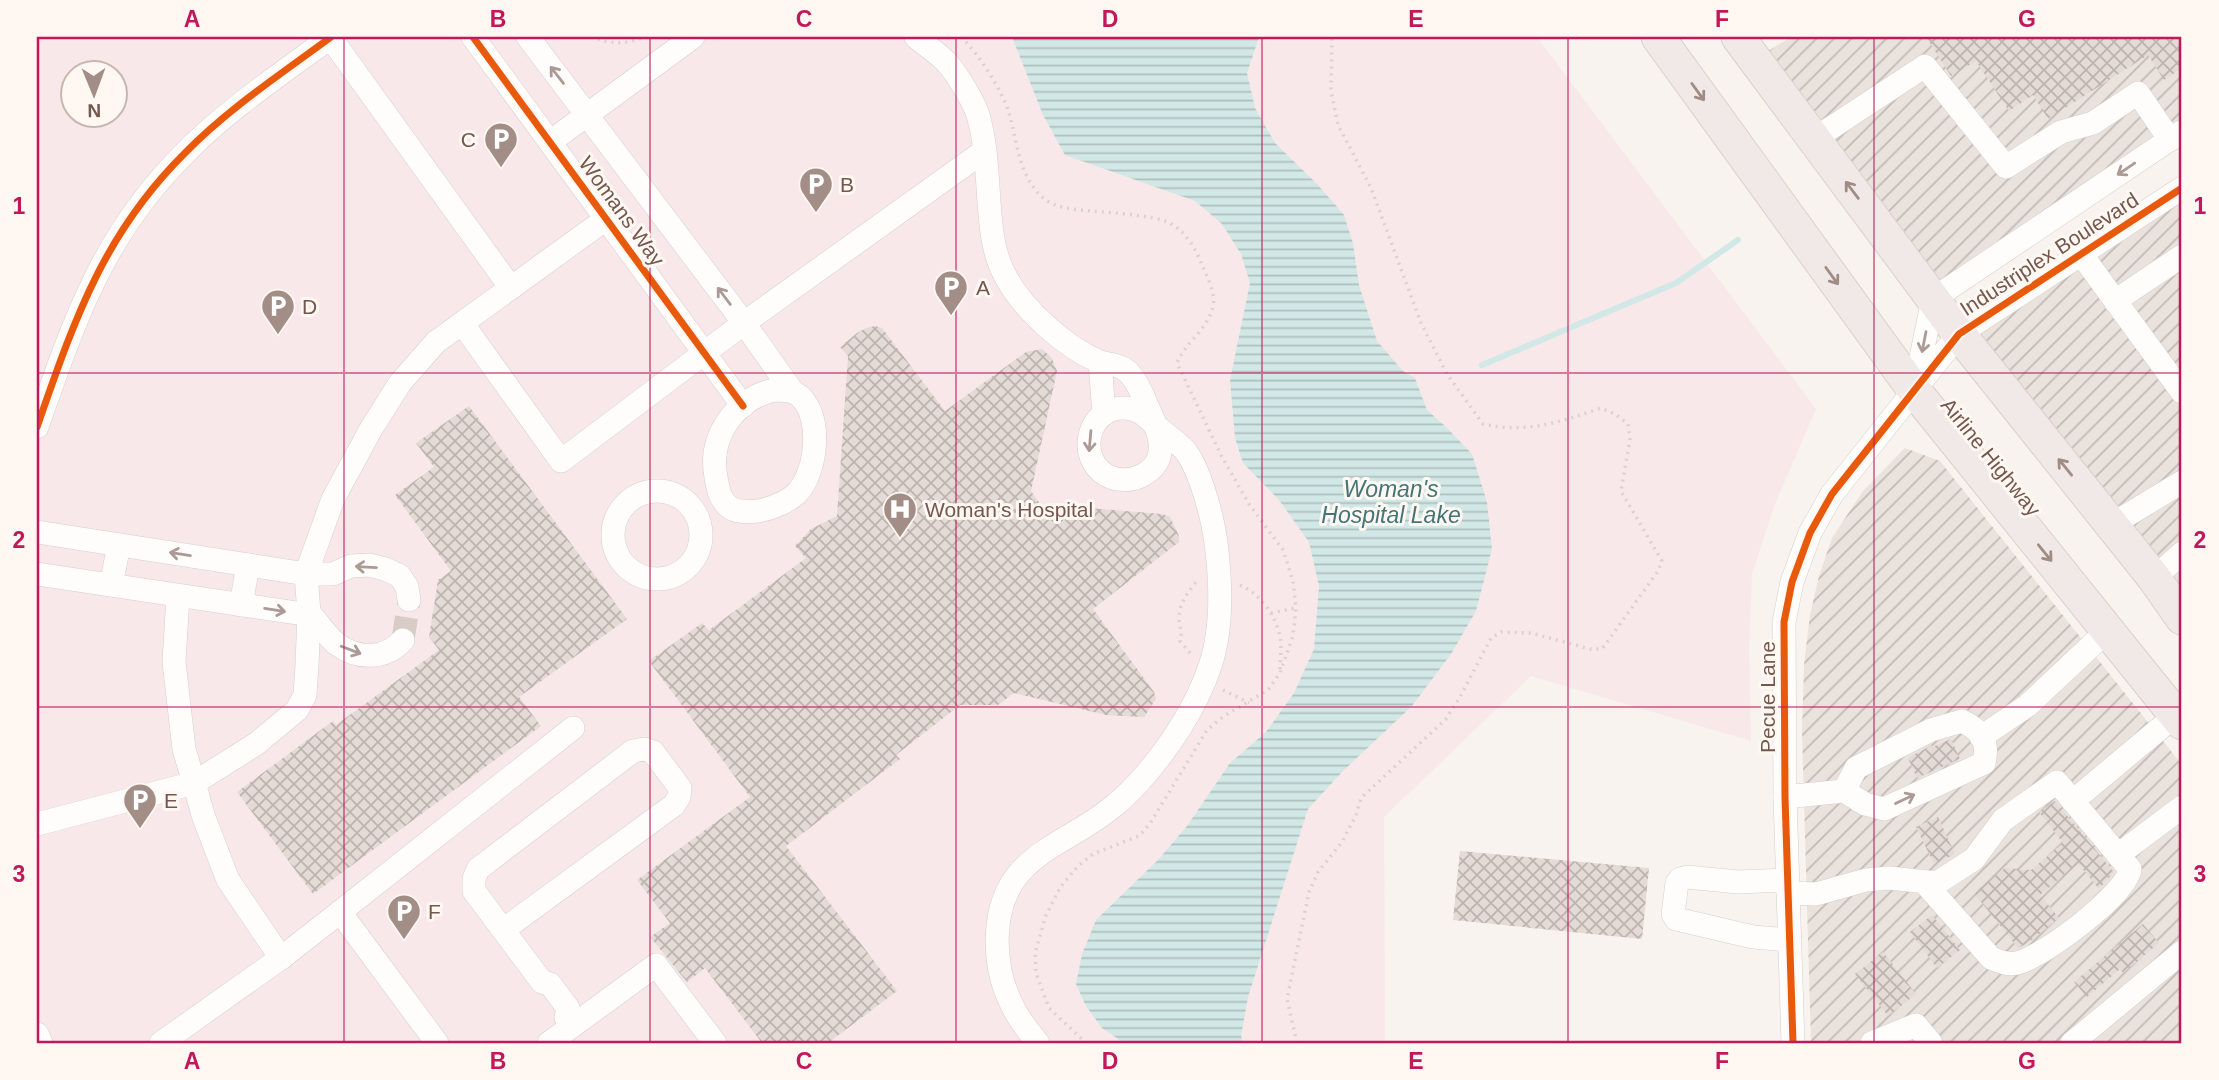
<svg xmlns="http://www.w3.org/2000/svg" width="2219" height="1080" viewBox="0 0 2219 1080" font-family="Helvetica,sans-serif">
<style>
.industrial{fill:url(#industrial-furrows)}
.medical{fill:#f8e8ea;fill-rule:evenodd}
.water{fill:url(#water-rules)}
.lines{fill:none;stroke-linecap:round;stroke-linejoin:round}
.stream{stroke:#d2e8e6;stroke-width:6}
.building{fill:url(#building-cross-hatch)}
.minor-tunnel{stroke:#d7ccc6;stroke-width:23;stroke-dasharray:23 11;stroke-linecap:butt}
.minor-casing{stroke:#d6cfcb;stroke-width:24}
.highway-casing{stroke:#d9d0cc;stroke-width:35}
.path{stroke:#dad2d0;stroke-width:3.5;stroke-dasharray:2 5;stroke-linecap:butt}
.minor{stroke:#fefdfc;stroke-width:23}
.highway{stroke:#f1e9e7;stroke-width:33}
.cycleway-casing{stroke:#fef7f2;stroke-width:11}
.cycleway{stroke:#e8590c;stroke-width:7}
.oneway{stroke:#ab9a95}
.oneway2{stroke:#a08b85}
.grid{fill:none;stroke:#c2185b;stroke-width:2;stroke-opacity:0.55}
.labels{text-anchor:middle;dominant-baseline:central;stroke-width:6;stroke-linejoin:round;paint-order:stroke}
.poi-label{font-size:21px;fill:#745850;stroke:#fef7f2;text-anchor:start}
.street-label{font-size:21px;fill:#745850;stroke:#fef7f2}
.water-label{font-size:23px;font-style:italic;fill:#457677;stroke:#fef7f2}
.neatline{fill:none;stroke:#c2185b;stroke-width:2.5}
.grid-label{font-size:23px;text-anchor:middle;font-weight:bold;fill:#c2185b}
</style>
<defs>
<pattern id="industrial-furrows" width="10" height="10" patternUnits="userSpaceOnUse" patternTransform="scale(1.75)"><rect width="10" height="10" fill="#eae2dd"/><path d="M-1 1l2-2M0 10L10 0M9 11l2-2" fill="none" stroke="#c2bab6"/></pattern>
<pattern id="water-rules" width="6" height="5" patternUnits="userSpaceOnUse" patternTransform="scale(1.75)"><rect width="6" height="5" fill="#d2e8e6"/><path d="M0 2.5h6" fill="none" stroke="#afbfbd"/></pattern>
<pattern id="building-cross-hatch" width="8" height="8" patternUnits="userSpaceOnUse" patternTransform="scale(1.75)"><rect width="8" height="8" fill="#e4dbd6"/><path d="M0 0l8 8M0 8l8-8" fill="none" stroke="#bdb4b0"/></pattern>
</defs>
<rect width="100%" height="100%" fill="#f8f3ee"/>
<g class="industrial">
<path d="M 1791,37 L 2182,37 L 2182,131 L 1933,299 L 1755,59 Z"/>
<path d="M 2182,188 L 2182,612 L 1959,334 Z"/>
<path d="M 1905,448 L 1940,461 L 2182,765 L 2182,1043 L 1811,1043 L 1802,731 L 1804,665 L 1810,615 L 1819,576 L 1832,538 L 1863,491 Z"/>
</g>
<path class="medical" d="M 37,37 L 1537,37 L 1816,409 L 1775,504 L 1752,574 L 1749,648 L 1751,741 L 1531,676 L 1384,817 L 1385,1043 L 37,1043 ZM 74,74 L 116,74 L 116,116 L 74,116 Z"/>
<path class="water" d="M 1012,37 L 1259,37 L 1247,73 L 1255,108 L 1275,143 L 1318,185 L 1344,215 L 1353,243 L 1359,285 L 1377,341 L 1403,371 L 1415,378 L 1427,410 L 1445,426 L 1472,454 L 1487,502 L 1492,549 L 1476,611 L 1451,654 L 1412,706 L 1343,771 L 1308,809 L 1248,997 L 1241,1036 L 1243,1043 L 1124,1043 L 1102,1028 L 1086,1006 L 1076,984 L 1082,954 L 1096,920 L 1158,860 L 1187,826 L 1230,763 L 1266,732 L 1294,693 L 1314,649 L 1319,586 L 1309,542 L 1279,500 L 1243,463 L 1235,438 L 1230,380 L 1250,283 L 1241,254 L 1222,224 L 1195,201 L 1065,155 L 1043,115 Z"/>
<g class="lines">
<path class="stream" d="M 1482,365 L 1676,283 L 1738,240"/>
</g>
<g class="building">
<path d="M 1926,37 L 2182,37 L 2182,68 L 2164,80 L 2148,55 L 2048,119 L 2033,95 L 2009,111 L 1976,61 L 1951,76 Z"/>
<path d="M 875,326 L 882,328 L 945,411 L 1026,352 L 1042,349 L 1052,358 L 1057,371 L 1031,491 L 1040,504 L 1162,514 L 1170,517 L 1179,536 L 1179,542 L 1093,609 L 1154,692 L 1156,699 L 1144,717 L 1106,715 L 1014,693 L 998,705 L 960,705 L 896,755 L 900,759 L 786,846 L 897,991 L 828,1043 L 762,1043 L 705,968 L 687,982 L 650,937 L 670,923 L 637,880 L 750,797 L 649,661 L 702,623 L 709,630 L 806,558 L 795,546 L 811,529 L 837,516 L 848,356 L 840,347 L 857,333 L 866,328 Z"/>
<path d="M 469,406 L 627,619 L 519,697 L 541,726 L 313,894 L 237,792 L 333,721 L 336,725 L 439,650 L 429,637 L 438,580 L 451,571 L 395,495 L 434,467 L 416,443 Z"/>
<path d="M 1951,739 L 1960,759 L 1917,778 L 1908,758 L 1932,745 L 1933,747 Z"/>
<path d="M 2055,801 L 2114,872 L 2099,889 L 2078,863 L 2040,895 L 2059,918 L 2028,943 L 2018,948 L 1974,893 L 2005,868 L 2031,870 L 2063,843 L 2039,812 Z"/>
<path d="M 1938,817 L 1955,854 L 1934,864 L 1916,827 Z"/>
<path d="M 1460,851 L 1649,868 L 1642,939 L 1453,920 Z"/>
<path d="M 1932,915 L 1960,950 L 1937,968 L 1910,932 Z"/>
<path d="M 2143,924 L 2159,943 L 2123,973 L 2120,969 L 2087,997 L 2074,982 Z"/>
<path d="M 1883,952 L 1916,994 L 1888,1016 L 1855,974 Z"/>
</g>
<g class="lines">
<path class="minor-tunnel" d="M 403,640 L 409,600"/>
<g class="minor-casing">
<g id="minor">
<path d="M 330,37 L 511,288"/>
<path d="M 473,37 L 743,406"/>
<path d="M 528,37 L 744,323 L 792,391"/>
<path d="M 916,37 C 926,46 940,54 949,65 C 958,76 974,102 978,115 C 986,143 987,173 989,202 C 991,229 993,255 1007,279 C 1024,310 1065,347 1098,361 C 1110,366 1120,363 1130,374 C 1138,383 1143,395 1147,406 C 1158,429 1173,460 1141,476 C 1130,481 1117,481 1106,475 C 1076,457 1088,407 1124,408 C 1141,408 1148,419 1160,429 C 1168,437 1181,444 1187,453 C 1201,473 1213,519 1216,543 C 1221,582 1223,628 1210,666 C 1196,708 1168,750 1138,783 C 1129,793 1117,804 1106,812 C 1079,833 1046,845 1022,870 C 989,905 992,967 1013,1007 C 1019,1020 1029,1032 1038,1043"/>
<path d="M 1814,139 L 1925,66 L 2006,167 L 2061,132 L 2093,123 L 2138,93 L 2170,140"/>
<path d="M 550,142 L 693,37"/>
<path d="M 2081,254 L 2182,392"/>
<path d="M 2115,301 L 2182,256"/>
<path d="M 462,323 L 561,461 L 744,323 L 984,151"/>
<path d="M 1100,362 L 1104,414"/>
<path d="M 1915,387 L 1933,299 L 2181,132"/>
<path d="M 774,390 C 781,390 789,390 795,393 C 824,409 818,473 796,494 C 787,502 771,509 758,511 C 748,512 736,513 728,506 C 719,498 718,488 716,477 C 708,437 735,399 774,390 Z"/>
<path d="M 37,427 C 74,321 103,234 185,153 C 228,109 281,74 331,37"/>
<circle cx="657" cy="535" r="44"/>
<path d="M 2111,525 L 2182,482"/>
<path d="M 37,532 L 306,574 L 333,574 L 351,566 L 369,565 L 385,569 L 400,576 L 407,587 L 409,600"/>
<path d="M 37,574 L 297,613 L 309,613 C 319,623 327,637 338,645 C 359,660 386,659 403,640"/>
<path d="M 2154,578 L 2182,553"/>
<path d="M 111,585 L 119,545"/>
<path d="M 178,596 L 174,662 L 184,749 L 194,783 L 204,818 L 228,880 L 281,958"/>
<path d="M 241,605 L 248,565"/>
<path d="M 1981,737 L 2027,706 L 2108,630"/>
<path d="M 1785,797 L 1844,791 L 1865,804 L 1884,809 L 1984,763 C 1989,740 1982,731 1962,721 L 1931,730 L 1856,768 L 1844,791"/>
<path d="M 2073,801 L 2176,715"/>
<path d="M 37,824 L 194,783 L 256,744 L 297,710 L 305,695 L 307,665 L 309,613 L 306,574 L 333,499 L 371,429 L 400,383 L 436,342 L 606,219"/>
<path d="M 1787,880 L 1738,882 L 1687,877 L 1680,879 L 1677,883 L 1673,914 L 1676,919 L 1753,937 L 1790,940"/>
<path d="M 1924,882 L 1991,958 C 2000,962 2008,965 2017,963 C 2042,958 2128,893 2130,869 L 2118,855"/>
<path d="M 1788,893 L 1816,894 L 1866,880 L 1889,878 L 1937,883 L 1974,859 L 2003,820 L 2057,782 L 2118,855 L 2182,807"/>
<path d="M 340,912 L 573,728"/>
<path d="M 503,930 L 674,805 L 679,797 L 680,788 L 653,752 L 644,749 L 633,751 L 478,869 L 474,879 L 474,891 L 542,982 L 550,984 L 568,1008 L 566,1018"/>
<path d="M 37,1034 L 41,1043"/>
<path d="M 161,1043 L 281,958 L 340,912 L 437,1043"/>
<path d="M 549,1043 L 656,965 L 715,1043"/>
<path d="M 1793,1043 L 1785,797 L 1784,622 L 1792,582 L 1810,533 L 1832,494 L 1959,334 L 2182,188"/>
<path d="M 1872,1043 L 1916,1025 L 1931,1043"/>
<path d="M 2072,1043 L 2182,952"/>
</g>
</g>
<g class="highway-casing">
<g id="highway">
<path d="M 1658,37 L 1914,390 L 2182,723"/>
<path d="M 1738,37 L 1959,334 L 2154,578 L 2182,618"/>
</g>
</g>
<g class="path">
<path d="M 591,37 C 611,44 624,45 644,37"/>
<path d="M 961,37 C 978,53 1002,90 1009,113 C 1017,141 1018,170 1038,193 C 1050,206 1063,208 1081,210 C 1100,212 1155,215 1170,223 C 1186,232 1196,249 1202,265 C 1207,276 1216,294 1213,305 C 1210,328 1185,342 1177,363 L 1221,455 L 1249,504 L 1283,550 L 1293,581 L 1296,608 L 1293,636 L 1280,673 L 1268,690 L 1224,716 L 1207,730 L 1149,825 L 1139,836 L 1093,854 L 1078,866 L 1061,886 L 1046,915 L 1035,953 L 1036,973 L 1049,1008 L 1086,1043"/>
<path d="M 1240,585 C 1260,594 1276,615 1280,637 C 1282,647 1280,660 1280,670"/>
<path d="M 1271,613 L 1296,608"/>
<path d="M 1190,653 L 1180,641 C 1183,632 1179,627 1179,618 C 1179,603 1187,594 1196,582 L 1198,582"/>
<path d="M 1223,690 L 1249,703"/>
<path d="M 1297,1043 L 1287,999 L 1309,892 L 1318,872 L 1342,842 L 1356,815 L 1361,798 L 1446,719 L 1460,697 L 1491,638 L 1501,632 L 1531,633 L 1590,649 L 1602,649 L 1658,571 L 1662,561 L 1621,491 L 1630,439 L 1628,424 L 1615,414 L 1601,408 C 1560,422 1527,434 1483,424 L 1447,374 L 1421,323 L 1371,188 L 1338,125 L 1331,91 L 1332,37"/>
</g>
<use href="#minor" class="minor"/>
<use href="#highway" class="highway"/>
<g class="cycleway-casing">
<g id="cycleway">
<path d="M 473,37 L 743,406"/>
<path d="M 37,427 C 74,321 103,234 185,153 C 228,109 281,74 331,37"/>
<path d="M 1793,1043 L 1785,797 L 1784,622 L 1792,582 L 1810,533 L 1832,494 L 1959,334 L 2182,188"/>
</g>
</g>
<use href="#cycleway" class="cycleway"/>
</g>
<defs><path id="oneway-shaft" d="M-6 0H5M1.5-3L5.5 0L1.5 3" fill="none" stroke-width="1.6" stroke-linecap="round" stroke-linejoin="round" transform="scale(1.75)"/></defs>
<g class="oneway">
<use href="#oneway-shaft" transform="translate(557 75) rotate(-128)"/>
<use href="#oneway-shaft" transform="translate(2126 169) rotate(146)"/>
<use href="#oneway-shaft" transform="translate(724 296) rotate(-127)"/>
<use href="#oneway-shaft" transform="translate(1924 342) rotate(101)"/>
<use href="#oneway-shaft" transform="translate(1090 441) rotate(95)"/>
<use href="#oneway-shaft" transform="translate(180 554) rotate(-171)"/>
<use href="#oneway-shaft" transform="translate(366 567) rotate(-177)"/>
<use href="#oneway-shaft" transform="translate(275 610) rotate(9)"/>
<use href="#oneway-shaft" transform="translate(351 650) rotate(21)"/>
<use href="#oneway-shaft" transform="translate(1905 799) rotate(-25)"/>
</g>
<g class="oneway2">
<use href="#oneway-shaft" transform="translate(1698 92) rotate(54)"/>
<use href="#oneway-shaft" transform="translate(1852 190) rotate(-127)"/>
<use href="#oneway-shaft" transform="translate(1832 276) rotate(54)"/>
<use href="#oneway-shaft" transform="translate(2065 467) rotate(-129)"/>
<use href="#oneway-shaft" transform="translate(2045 553) rotate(51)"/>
</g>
<path class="grid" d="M 344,37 L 344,1043M 650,37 L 650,1043M 956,37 L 956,1043M 1262,37 L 1262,1043M 1568,37 L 1568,1043M 1874,37 L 1874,1043M 37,373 L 2182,373M 37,707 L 2182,707"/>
<defs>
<g id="parking-pin" transform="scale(1.75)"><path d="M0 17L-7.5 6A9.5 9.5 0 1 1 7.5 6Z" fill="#a28e87" stroke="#fef7f2"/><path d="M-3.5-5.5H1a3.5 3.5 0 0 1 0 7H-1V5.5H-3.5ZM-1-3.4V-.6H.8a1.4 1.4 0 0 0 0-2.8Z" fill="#fff"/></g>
<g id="hospital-pin" transform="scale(1.75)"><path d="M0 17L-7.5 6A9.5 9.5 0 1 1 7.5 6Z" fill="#a28e87" stroke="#fef7f2"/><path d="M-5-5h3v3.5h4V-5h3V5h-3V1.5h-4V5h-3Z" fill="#fff"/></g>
</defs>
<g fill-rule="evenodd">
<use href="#parking-pin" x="501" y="139"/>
<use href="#parking-pin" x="816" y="184"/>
<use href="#parking-pin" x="951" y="287"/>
<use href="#parking-pin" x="278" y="306"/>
<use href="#hospital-pin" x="900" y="509"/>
<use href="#parking-pin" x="140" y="800"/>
<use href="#parking-pin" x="404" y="911"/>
</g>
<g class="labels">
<g class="poi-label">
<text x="476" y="139" text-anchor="end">C</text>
<text x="840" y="184">B</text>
<text x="976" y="287">A</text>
<text x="302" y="306">D</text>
<text x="925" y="509">Woman's Hospital</text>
<text x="164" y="800">E</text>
<text x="428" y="911">F</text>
</g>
<g class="street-label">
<text transform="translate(622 211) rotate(54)">Womans Way</text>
<text transform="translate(2049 254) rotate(-33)">Industriplex Boulevard</text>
<text transform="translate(1991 457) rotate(51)">Airline Highway</text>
<text transform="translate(1767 697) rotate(-90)">Pecue Lane</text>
</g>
<g class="water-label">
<text x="1391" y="489">Woman's<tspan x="1391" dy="26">Hospital Lake</tspan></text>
</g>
</g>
<rect width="2219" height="1080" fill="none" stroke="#fef7f2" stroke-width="77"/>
<g transform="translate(94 94) rotate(179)"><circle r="33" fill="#fef7f2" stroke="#c7b7b1" stroke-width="2"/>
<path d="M0-5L12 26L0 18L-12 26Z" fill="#a28e87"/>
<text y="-10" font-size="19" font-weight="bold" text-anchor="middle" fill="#745850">N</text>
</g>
<rect x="38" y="38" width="2142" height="1004" class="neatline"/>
<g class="grid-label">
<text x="192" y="27">A</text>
<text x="498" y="27">B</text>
<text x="804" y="27">C</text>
<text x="1110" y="27">D</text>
<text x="1416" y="27">E</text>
<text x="1722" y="27">F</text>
<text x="2027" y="27">G</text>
<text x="19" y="214">1</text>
<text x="2200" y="214">1</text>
<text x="19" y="548">2</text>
<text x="2200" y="548">2</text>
<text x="19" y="882">3</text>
<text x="2200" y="882">3</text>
<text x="192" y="1069">A</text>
<text x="498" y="1069">B</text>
<text x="804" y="1069">C</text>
<text x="1110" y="1069">D</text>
<text x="1416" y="1069">E</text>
<text x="1722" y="1069">F</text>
<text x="2027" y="1069">G</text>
</g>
</svg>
